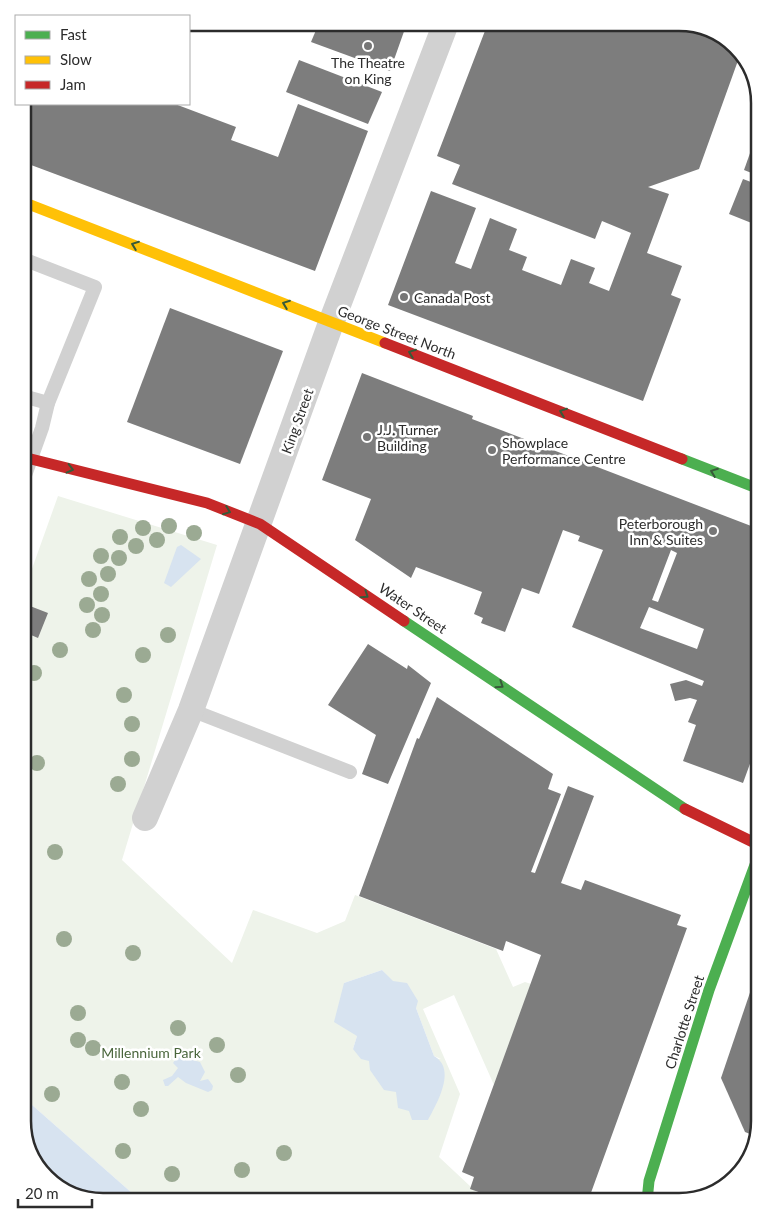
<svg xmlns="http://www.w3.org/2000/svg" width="782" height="1224" viewBox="0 0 782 1224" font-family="Lato,sans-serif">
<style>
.green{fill:#eef3ea;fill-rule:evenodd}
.water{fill:#d7e3f0}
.building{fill:#7d7d7d;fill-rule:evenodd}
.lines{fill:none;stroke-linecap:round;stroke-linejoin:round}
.lane{stroke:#d1d1d1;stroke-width:14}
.street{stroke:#d1d1d1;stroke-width:26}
.fast{stroke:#4caf50;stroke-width:11}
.slow{stroke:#ffc107;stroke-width:11}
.jam{stroke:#c62828;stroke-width:11}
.tree{fill:#9baa93}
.oneway{stroke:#375a39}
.poi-dot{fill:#767676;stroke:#fff;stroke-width:2}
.labels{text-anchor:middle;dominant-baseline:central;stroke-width:5;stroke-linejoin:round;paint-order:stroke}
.poi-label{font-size:14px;fill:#2c2c2c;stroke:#fff;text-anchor:start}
.street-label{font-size:14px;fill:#2c2c2c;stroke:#fff}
.park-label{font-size:14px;fill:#49653b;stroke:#fff}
.rim{fill:none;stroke:#2c2c2c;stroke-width:2.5}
</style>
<rect width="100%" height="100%" fill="#fff"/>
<path class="green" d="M 58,496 L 217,545 L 122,860 L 232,963 L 253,910 L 317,933 L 345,921 L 355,895 L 496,949 L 513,987 L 525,982 L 531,984 L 494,1085 L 454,995 L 423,1009 L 460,1094 L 439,1157 L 486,1201 L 141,1201 L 23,1097 L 23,594 ZM 382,970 L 416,1008 L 434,1056 L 441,1059 L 353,1049 L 357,1036 L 344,983 Z"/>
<g class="water">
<path d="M 181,545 L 201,559 L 171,587 L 164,583 L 177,547 Z"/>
<path d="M 382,970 L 393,981 L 407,983 L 418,1001 L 416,1008 L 434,1056 C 457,1069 437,1103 428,1120 L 412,1120 L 409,1111 L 398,1108 L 396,1092 L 384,1090 L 370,1070 L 369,1061 L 361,1059 L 353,1049 L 357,1036 L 334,1022 L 344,983 Z"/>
<path d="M 180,1053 L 185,1058 L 200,1062 L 205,1072 L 200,1081 L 208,1079 L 213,1086 L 212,1090 L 208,1092 L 186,1083 L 178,1077 L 168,1086 L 165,1086 L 163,1080 L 172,1076 L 178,1068 L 173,1063 Z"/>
<path d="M 23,1097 L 141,1201 L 98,1201 L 59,1188 L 31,1157 L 23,1121 Z"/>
</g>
<g class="building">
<path d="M 319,23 L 407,23 L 390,71 L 311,42 Z"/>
<path d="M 488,23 L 684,23 L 724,36 L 740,55 L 699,169 L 648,187 L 669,194 L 647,253 L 682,266 L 671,295 L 681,299 L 643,401 L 388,305 L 431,191 L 476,208 L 455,263 L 471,269 L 490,218 L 517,229 L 509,250 L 527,257 L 522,270 L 561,285 L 571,259 L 595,268 L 589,283 L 609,291 L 631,233 L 602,221 L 595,239 L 452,184 L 460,165 L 437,156 Z"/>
<path d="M 299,60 L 382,92 L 368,124 L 286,92 Z"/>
<path d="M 23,104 L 175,104 L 236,127 L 231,140 L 278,157 L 298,104 L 368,131 L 315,271 L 23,162 Z"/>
<path d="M 754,142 L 759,144 L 759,176 L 744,170 Z"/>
<path d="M 743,179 L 759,185 L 759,226 L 729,214 Z"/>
<path d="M 170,308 L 283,351 L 240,464 L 127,422 Z"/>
<path d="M 362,373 L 473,416 L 472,419 L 759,529 L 759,739 L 743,783 L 683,761 L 696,725 L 688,722 L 697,700 L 690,698 L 675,701 L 670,684 L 686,680 L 702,686 L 704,681 L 572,627 L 603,550 L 578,541 L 580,536 L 563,530 L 539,594 L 522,588 L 505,632 L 481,623 L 483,618 L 474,614 L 482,592 L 416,567 L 411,578 L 355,540 L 371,499 L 322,480 ZM 671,550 L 677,553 L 658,602 L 652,600 ZM 649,607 L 704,629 L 697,649 L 640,628 Z"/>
<path d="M 30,606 L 48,613 L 38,638 L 31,635 L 23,658 L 23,624 Z"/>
<path d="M 368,644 L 407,669 L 408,665 L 431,683 L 388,784 L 362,774 L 376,735 L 328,705 Z"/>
<path d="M 437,697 L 553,774 L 548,789 L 561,794 L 531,872 L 535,873 L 568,786 L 594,796 L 561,883 L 581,890 L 585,880 L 681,915 L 677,925 L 687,928 L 588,1201 L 504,1201 L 470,1189 L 474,1177 L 462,1172 L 541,955 L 506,941 L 503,951 L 359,896 L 417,738 L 419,739 Z"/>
<path d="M 759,966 L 759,1121 L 755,1136 L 745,1132 L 721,1078 Z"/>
</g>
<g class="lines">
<g class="lane">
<path d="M 23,396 L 48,403"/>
<path d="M 23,481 L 42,428 L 48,403 L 95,287 L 23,259"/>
<path d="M 191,710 L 350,772"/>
</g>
<path class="street" d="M 145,818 L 191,710 L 331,323 L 446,23"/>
<g class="fast">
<path d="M 682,459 L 759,489"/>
<path d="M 404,621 L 685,809"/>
<path d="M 647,1201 L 649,1181 L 709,990 L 759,854"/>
</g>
<path class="slow" d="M 23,202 L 385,343"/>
<g class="jam">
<path d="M 385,343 L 682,459"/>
<path d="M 23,457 L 207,503 L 260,524 L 404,621"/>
<path d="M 685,809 L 759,845"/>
</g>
</g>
<g class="tree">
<circle cx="169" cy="526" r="8"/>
<circle cx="143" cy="528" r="8"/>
<circle cx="194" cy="533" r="8"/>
<circle cx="120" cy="537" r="8"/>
<circle cx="157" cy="540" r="8"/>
<circle cx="136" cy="546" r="8"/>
<circle cx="101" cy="556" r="8"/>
<circle cx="119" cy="558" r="8"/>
<circle cx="108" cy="574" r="8"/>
<circle cx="89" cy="579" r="8"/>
<circle cx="101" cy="594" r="8"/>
<circle cx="87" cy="605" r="8"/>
<circle cx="102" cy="615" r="8"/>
<circle cx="93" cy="630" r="8"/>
<circle cx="168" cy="635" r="8"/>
<circle cx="60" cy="650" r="8"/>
<circle cx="143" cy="655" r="8"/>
<circle cx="34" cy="673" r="8"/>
<circle cx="124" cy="695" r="8"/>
<circle cx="132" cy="724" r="8"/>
<circle cx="132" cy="759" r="8"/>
<circle cx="37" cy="763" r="8"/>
<circle cx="118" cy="784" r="8"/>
<circle cx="55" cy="852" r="8"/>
<circle cx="64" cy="939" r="8"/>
<circle cx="133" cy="953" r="8"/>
<circle cx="78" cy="1013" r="8"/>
<circle cx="178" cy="1028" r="8"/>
<circle cx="78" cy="1040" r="8"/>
<circle cx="217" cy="1045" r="8"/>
<circle cx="93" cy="1048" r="8"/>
<circle cx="238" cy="1075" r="8"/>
<circle cx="122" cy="1082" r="8"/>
<circle cx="52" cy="1094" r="8"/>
<circle cx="141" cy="1109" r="8"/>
<circle cx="123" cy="1151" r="8"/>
<circle cx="284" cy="1153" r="8"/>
<circle cx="242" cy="1170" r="8"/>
<circle cx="172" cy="1174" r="8"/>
</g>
<defs><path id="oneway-chevron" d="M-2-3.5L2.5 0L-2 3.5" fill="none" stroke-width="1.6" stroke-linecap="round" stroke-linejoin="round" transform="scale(1.25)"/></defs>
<g class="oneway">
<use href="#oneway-chevron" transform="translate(135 245) rotate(-159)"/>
<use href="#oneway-chevron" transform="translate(286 304) rotate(-159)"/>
<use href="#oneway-chevron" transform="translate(412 353) rotate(-159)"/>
<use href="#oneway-chevron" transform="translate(563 412) rotate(-159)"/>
<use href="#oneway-chevron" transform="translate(70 469) rotate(14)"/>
<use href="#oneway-chevron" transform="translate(714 472) rotate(-159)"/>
<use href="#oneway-chevron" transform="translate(227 511) rotate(21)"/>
<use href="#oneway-chevron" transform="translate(365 595) rotate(34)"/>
<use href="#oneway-chevron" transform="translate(500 685) rotate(34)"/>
</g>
<g class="poi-dot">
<circle cx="368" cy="46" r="5"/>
<circle cx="404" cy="297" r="5"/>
<circle cx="367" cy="437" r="5"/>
<circle cx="492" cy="450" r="5"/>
<circle cx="713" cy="531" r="5"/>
</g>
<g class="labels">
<g class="poi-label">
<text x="368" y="62" text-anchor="middle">The Theatre<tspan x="368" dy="16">on King</tspan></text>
<text x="414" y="297">Canada Post</text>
<text x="377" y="429">J.J. Turner<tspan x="377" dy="16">Building</tspan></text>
<text x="502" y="442">Showplace<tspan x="502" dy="16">Performance Centre</tspan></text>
<text x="703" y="523" text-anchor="end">Peterborough<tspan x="703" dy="16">Inn &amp; Suites</tspan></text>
</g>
<g class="street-label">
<text transform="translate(397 332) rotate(21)">George Street North</text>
<text transform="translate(297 421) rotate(-70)">King Street</text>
<text transform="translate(413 608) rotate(34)">Water Street</text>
<text transform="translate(684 1022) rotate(-72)">Charlotte Street</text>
</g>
<g class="park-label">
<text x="151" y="1052">Millennium Park</text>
</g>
</g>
<path d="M0 0H782V1224H0ZM103 31H679A72 72 0 0 1 751 103V1121A72 72 0 0 1 679 1193H103A72 72 0 0 1 31 1121V103A72 72 0 0 1 103 31Z" fill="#fff" fill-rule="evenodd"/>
<path class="rim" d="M103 31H679A72 72 0 0 1 751 103V1121A72 72 0 0 1 679 1193H103A72 72 0 0 1 31 1121V103A72 72 0 0 1 103 31Z"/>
<rect x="15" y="15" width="175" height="90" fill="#ffffff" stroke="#ababab"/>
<rect x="25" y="31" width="25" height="8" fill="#4caf50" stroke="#ababab"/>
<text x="60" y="40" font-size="15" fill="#2c2c2c">Fast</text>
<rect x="25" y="56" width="25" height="8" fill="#ffc107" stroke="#ababab"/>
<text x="60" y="65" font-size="15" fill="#2c2c2c">Slow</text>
<rect x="25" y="81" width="25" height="8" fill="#c62828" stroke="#ababab"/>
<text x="60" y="90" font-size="15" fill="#2c2c2c">Jam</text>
<path d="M18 1199v8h74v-8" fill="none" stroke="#2c2c2c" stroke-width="2.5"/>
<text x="25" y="1199" font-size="15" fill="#2c2c2c" stroke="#ffffff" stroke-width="4" paint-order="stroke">20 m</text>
</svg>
